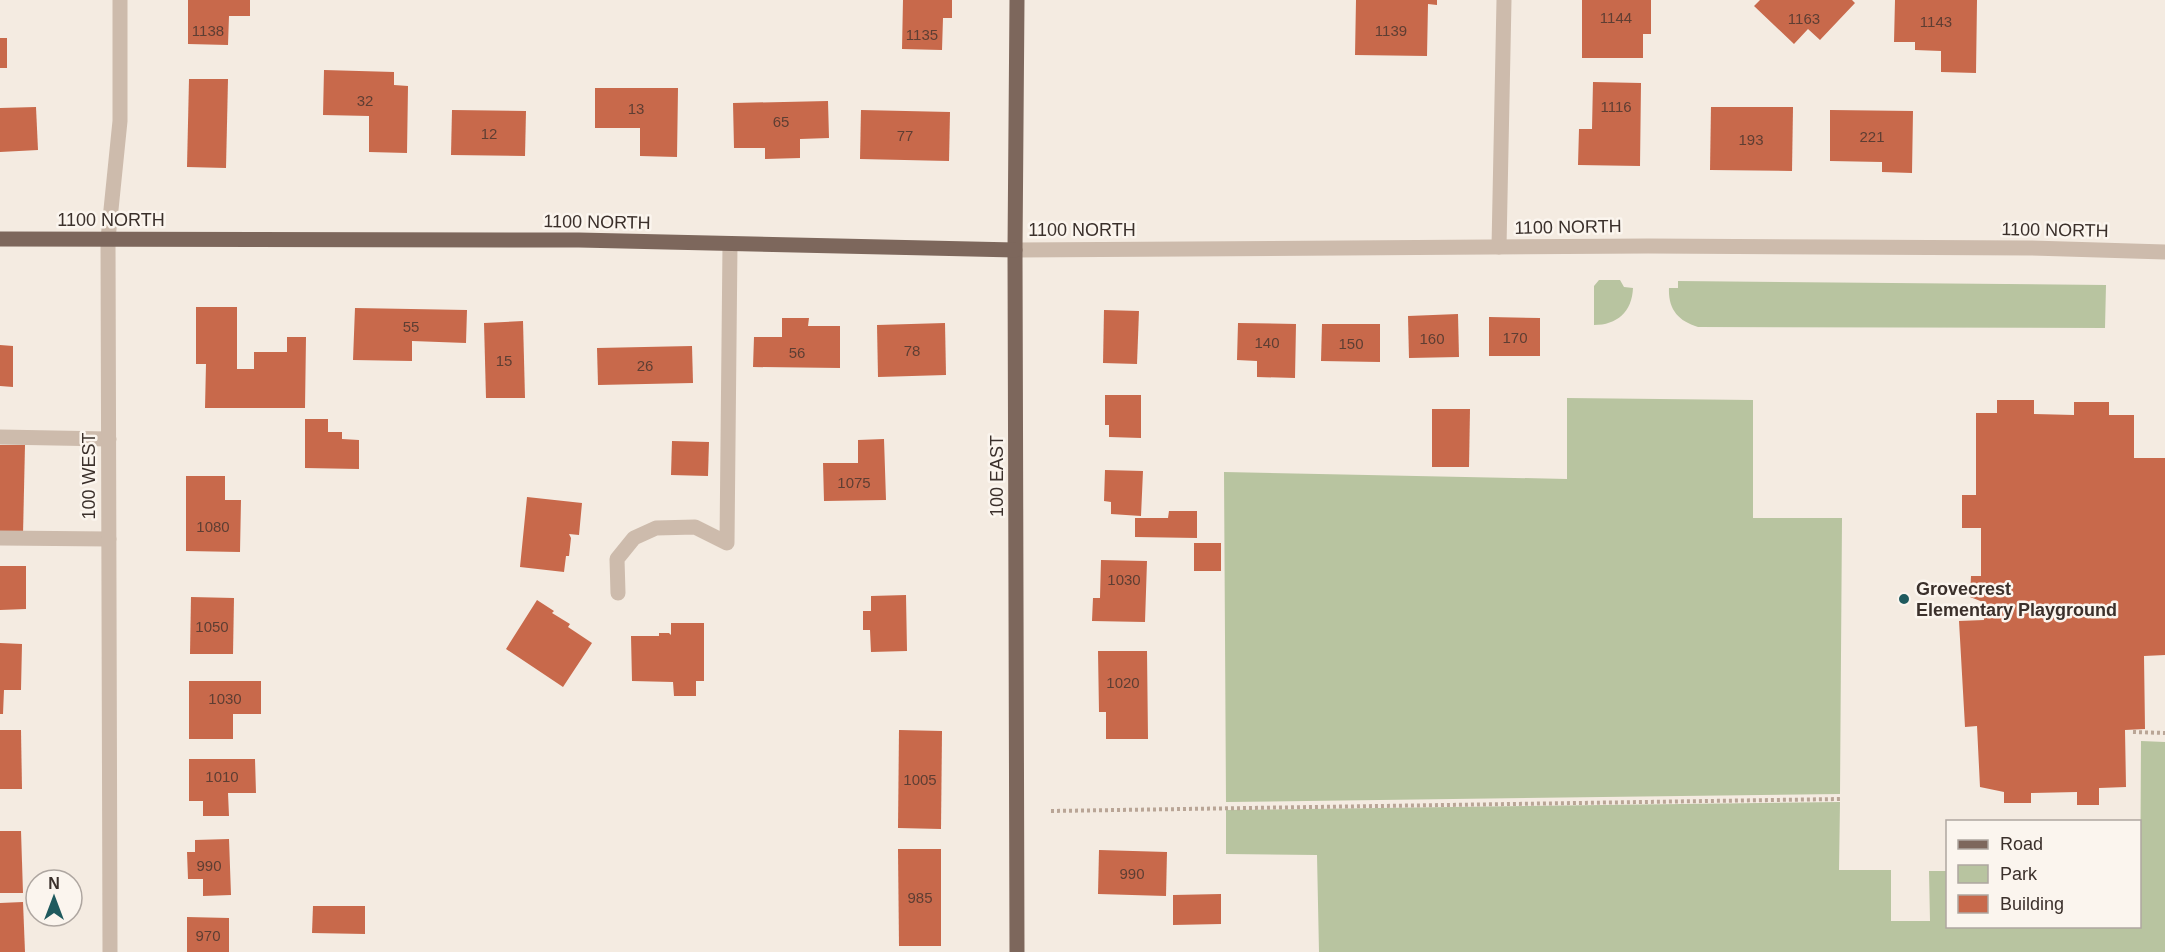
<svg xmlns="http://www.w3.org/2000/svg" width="2165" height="952" viewBox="0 0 2165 952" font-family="Arial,sans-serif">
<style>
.green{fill:#b8c4a0}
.building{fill:#c8694b}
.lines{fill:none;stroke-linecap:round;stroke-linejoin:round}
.path{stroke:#b9a596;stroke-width:4;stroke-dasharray:3 3;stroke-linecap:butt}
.minor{stroke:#cdbbac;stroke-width:15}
.major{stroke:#7d675c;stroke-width:15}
.poi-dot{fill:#1f5a5e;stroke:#fbf5ee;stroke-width:2}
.labels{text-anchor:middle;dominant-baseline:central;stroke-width:5;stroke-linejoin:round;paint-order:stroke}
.number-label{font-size:15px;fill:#5e3e33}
.street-label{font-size:18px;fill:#3b302b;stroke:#fbf5ee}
.poi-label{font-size:18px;font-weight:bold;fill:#3b302b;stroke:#fbf5ee;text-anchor:start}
</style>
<rect width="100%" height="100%" fill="#f4ebe1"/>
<g class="green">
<path d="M 1599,280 L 1620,280 L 1624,287 L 1633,288 C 1632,312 1617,325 1594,325 L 1594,286 Z"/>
<path d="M 1678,281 L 2106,285 L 2105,328 L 1698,327 C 1678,321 1668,309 1669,288 L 1678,288 Z"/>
<path d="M 1567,398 L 1753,400 L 1753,518 L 1842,518 L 1840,794 L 1226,802 L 1224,472 L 1567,479 Z"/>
<path d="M 2141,741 L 2165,742 L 2165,952 L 1319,952 L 1317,855 L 1226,854 L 1226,810 L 1840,802 L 1839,870 L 1891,870 L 1891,921 L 1930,921 L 1929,871 L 1947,871 L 1948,926 L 2140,926 Z"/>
</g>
<g class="building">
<path d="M 188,0 L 250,0 L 250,16 L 229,16 L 228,45 L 188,44 Z"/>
<path d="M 903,0 L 952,0 L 952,18 L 943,18 L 942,50 L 902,49 Z"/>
<path d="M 1356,0 L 1437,0 L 1437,5 L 1428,4 L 1427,56 L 1355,55 Z"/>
<path d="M 1582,0 L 1651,0 L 1651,34 L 1643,34 L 1643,58 L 1582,58 Z"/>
<path d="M 1760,0 L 1852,0 L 1855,3 L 1820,40 L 1808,29 L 1794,44 L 1754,6 Z"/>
<path d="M 1895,0 L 1977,0 L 1976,73 L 1941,72 L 1941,51 L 1915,50 L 1915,42 L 1894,42 Z"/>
<rect x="0" y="38" width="7" height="30"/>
<path d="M 324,70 L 394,72 L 394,85 L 408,86 L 407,153 L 369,152 L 369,116 L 323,115 Z"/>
<path d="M 189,79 L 228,79 L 226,168 L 187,167 Z"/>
<path d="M 1593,82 L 1641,83 L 1640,166 L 1578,165 L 1579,129 L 1592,129 Z"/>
<path d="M 595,88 L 678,88 L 677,157 L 640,156 L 640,128 L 595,128 Z"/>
<path d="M 828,101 L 829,138 L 800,139 L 800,158 L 765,159 L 765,148 L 734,148 L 733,103 Z"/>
<path d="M 36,107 L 38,150 L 0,152 L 0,108 Z"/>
<path d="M 1711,107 L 1793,107 L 1792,171 L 1710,170 Z"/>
<path d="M 452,110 L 526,111 L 525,156 L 451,155 Z"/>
<path d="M 861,110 L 950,112 L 949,161 L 860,159 Z"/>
<path d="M 1830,110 L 1913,111 L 1912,173 L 1882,172 L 1882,162 L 1830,161 Z"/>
<path d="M 196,307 L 237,307 L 237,369 L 254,369 L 254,352 L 287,352 L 287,337 L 306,337 L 305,408 L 205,408 L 206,364 L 196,364 Z"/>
<path d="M 355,308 L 467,310 L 466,343 L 412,341 L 412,361 L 353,360 Z"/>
<path d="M 1104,310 L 1139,311 L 1137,364 L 1103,363 Z"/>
<path d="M 1458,314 L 1459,357 L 1409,358 L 1408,316 Z"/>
<path d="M 1489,317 L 1540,318 L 1540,356 L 1489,356 Z"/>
<path d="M 782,318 L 809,318 L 808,326 L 840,326 L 840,368 L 753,367 L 754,337 L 782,337 Z"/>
<path d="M 523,321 L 525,398 L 486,398 L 484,323 Z"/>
<path d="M 945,323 L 946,375 L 878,377 L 877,325 Z"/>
<path d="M 1238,323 L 1296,324 L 1295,378 L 1257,377 L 1257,361 L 1237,360 Z"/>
<path d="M 1322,324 L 1380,324 L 1380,362 L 1321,361 Z"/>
<path d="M 0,345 L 13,346 L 13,387 L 0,386 Z"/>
<path d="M 692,346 L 693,383 L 598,385 L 597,348 Z"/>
<path d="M 1105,395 L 1141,395 L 1141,438 L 1109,437 L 1109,425 L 1105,425 Z"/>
<path d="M 1997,400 L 2034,400 L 2034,414 L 2074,415 L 2074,402 L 2109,402 L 2109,415 L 2134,415 L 2134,458 L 2165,458 L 2165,655 L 2144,656 L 2145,729 L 2125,730 L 2126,787 L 2099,788 L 2099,805 L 2077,805 L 2077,792 L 2031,793 L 2031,803 L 2004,803 L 2004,792 L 1980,787 L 1977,726 L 1965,727 L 1959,621 L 1984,620 L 1983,602 L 1970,597 L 1971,576 L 1981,576 L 1981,528 L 1962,528 L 1962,495 L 1976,495 L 1976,413 L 1997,413 Z"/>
<path d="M 1432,409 L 1470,409 L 1469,467 L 1432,467 Z"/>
<path d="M 305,419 L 328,419 L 328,432 L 342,432 L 342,439 L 359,440 L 359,469 L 305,468 Z"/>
<path d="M 884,439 L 886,500 L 824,501 L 823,463 L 858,463 L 858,440 Z"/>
<path d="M 672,441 L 709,442 L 708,476 L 671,475 Z"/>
<path d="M 0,445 L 25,445 L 23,535 L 0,534 Z"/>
<path d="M 1105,470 L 1143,471 L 1141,516 L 1111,514 L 1111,502 L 1104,501 Z"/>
<path d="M 186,476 L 225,476 L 225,500 L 241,500 L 240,552 L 186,551 Z"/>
<path d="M 527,497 L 582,503 L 579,535 L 569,534 L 571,538 L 569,556 L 566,556 L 564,572 L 520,567 Z"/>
<path d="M 1169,511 L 1197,511 L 1197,538 L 1135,537 L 1135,518 L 1168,518 Z"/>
<rect x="1194" y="543" width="27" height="28"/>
<path d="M 1101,560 L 1147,561 L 1145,622 L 1092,621 L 1093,598 L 1100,598 Z"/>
<path d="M 0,566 L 26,566 L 26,609 L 0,610 Z"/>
<path d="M 906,595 L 907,651 L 871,652 L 870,630 L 863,630 L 863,611 L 871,611 L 871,596 Z"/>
<path d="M 191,597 L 234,598 L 233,654 L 190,654 Z"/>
<path d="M 537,600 L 554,611 L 552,613 L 570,624 L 568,627 L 592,643 L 563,687 L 506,649 Z"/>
<path d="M 671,623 L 704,623 L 704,681 L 696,681 L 696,696 L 674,696 L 673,682 L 632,681 L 631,636 L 659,636 L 659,633 L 669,633 L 671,635 Z"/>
<path d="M 0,643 L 22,644 L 21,690 L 4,690 L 3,714 L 0,714 Z"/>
<path d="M 1098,651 L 1147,651 L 1148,739 L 1106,739 L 1106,712 L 1099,712 Z"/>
<path d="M 189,681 L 261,681 L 261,714 L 233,714 L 233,739 L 189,739 Z"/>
<path d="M 0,730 L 21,730 L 22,789 L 0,789 Z"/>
<path d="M 899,730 L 942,731 L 941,829 L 898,828 Z"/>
<path d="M 189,759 L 255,759 L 256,793 L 228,793 L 229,816 L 203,816 L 203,801 L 189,801 Z"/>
<path d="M 0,831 L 21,831 L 23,893 L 0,893 Z"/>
<path d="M 229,839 L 231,895 L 203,896 L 203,879 L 188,879 L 187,852 L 195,852 L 195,840 Z"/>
<path d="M 898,849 L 941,849 L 941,946 L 899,946 Z"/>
<path d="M 1099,850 L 1167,852 L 1166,896 L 1098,894 Z"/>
<path d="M 1221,894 L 1221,924 L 1173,925 L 1173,895 Z"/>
<path d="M 23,902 L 25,952 L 0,952 L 0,903 Z"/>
<path d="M 313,906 L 365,906 L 365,934 L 312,933 Z"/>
<path d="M 187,917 L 229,918 L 229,952 L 187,952 Z"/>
</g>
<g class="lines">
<g class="path">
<path d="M 2133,732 L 2165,733"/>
<path d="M 1051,811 L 1840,799"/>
</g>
<g class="minor">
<path d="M 1499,247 L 1504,0"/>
<path d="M 1015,250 L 1648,246 L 2030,248 L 2165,252"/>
<path d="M 0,437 L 109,439"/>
<path d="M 0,538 L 109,539"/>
<path d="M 618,593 L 617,559 L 634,538 L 656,528 L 695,527 L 727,543 L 730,244"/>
<path d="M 110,952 L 108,239 L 120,121 L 120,0"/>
</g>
<g class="major">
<path d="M 1017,0 L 1015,250 L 1017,952"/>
<path d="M 0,239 L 579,240 L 1015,250"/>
</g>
</g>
<circle class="poi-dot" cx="1904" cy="599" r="6"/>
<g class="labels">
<g class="number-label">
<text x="1616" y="17">1144</text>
<text x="1804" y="18">1163</text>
<text x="1936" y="21">1143</text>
<text x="208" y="30">1138</text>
<text x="1391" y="30">1139</text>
<text x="922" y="34">1135</text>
<text x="365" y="100">32</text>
<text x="1616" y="106">1116</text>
<text x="636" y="108">13</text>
<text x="781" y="121">65</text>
<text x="489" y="133">12</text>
<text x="905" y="135">77</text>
<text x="1872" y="136">221</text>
<text x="1751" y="139">193</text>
<text x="411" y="326">55</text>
<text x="1515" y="337">170</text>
<text x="1432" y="338">160</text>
<text x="1267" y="342">140</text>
<text x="1351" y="343">150</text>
<text x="912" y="350">78</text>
<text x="797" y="352">56</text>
<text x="504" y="360">15</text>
<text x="645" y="365">26</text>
<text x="854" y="482">1075</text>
<text x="213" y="526">1080</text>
<text x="1124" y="579">1030</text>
<text x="212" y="626">1050</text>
<text x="1123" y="682">1020</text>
<text x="225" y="698">1030</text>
<text x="222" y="776">1010</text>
<text x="920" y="779">1005</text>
<text x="209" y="865">990</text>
<text x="1132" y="873">990</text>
<text x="920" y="897">985</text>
<text x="208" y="935">970</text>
</g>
<g class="street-label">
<text x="111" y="220">1100 NORTH</text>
<text transform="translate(597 222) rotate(1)">1100 NORTH</text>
<text transform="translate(1568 227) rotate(-1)">1100 NORTH</text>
<text x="1082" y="230">1100 NORTH</text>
<text transform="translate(2055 230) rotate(1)">1100 NORTH</text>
<text transform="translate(89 476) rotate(-90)">100 WEST</text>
<text transform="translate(997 476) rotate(-90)">100 EAST</text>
</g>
<g class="poi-label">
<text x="1916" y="589">Grovecrest<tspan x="1916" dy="21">Elementary Playground</tspan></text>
</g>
</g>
<rect x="1946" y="820" width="195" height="108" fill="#fbf5ee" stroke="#aea6a0" stroke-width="1.5"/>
<rect x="1958" y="840" width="30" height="9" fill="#7d675c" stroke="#aea6a0" stroke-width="1.5"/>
<text x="2000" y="850" font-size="18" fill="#3b302b">Road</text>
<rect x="1958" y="865" width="30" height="18" fill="#b8c4a0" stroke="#aea6a0" stroke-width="1.5"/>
<text x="2000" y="880" font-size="18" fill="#3b302b">Park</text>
<rect x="1958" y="895" width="30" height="18" fill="#c8694b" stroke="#aea6a0" stroke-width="1.5"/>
<text x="2000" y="910" font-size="18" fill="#3b302b">Building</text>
<g transform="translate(54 898)"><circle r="28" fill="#fbf5ee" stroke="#aea6a0" stroke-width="1.5"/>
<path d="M0-4.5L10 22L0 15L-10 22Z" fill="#1f5a5e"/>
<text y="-9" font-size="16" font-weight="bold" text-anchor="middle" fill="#3b302b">N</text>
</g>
</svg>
